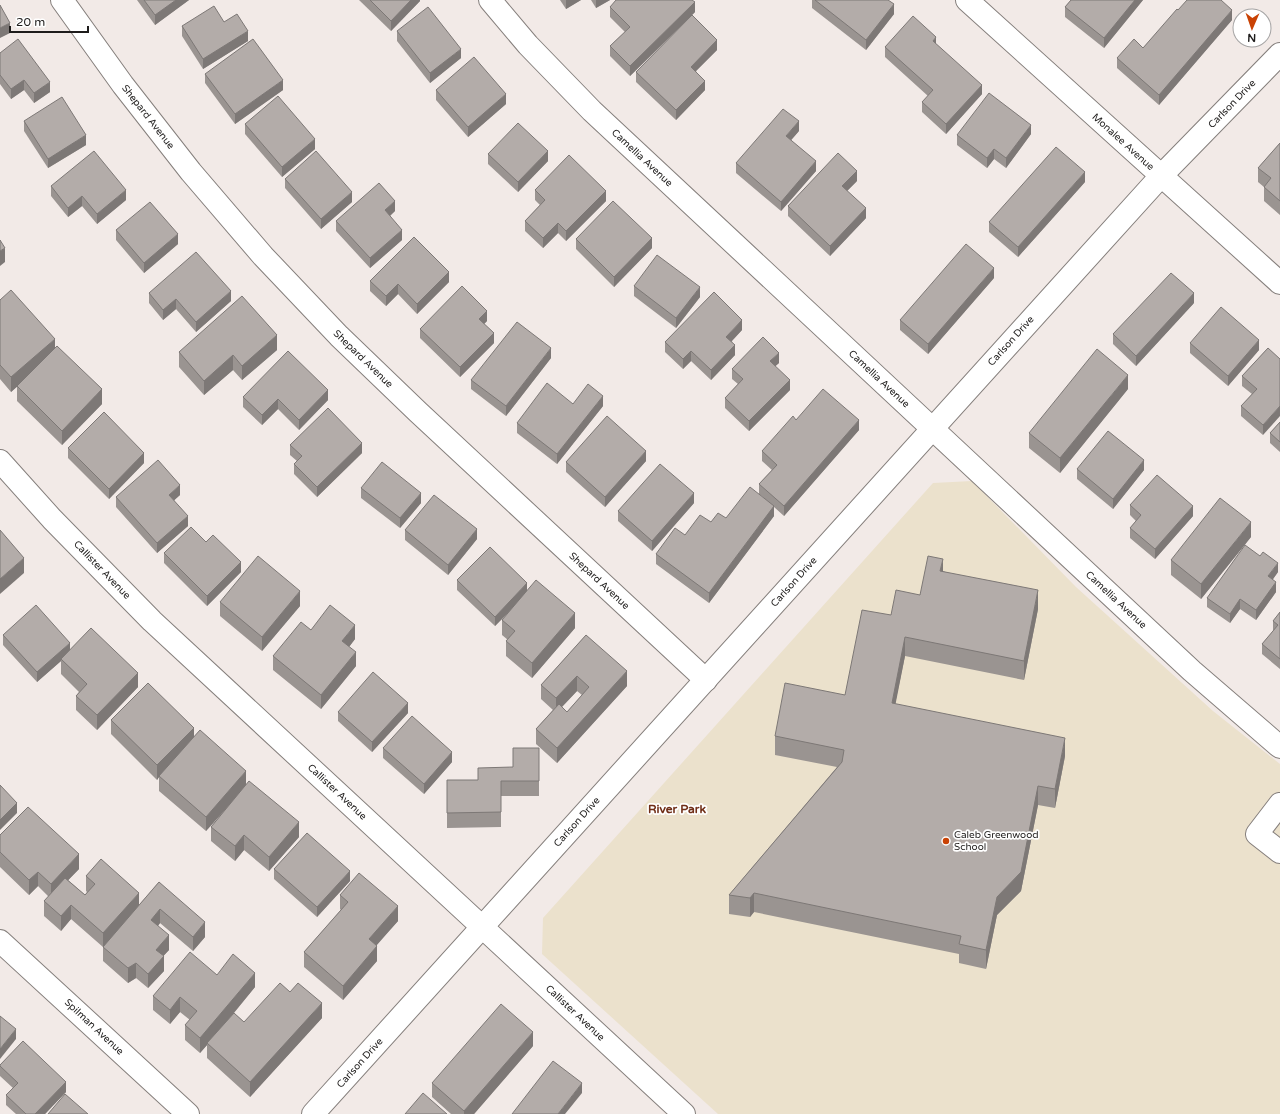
<svg xmlns="http://www.w3.org/2000/svg" width="1280" height="1114" viewBox="0 0 1280 1114" font-family="'Varela Round',sans-serif">
<style>
.education{fill:#ebe1cc}
.lines{fill:none;stroke-linecap:round;stroke-linejoin:round}
.minor-casing{stroke:#857f7c;stroke-width:24}
.minor{stroke:#fff;stroke-width:22}
.wall{fill:#9a9491;fill-rule:evenodd}
.shaded-wall{fill:#7d7876}
.building{fill:#b3aca9;stroke:#7d7876}
.poi-dot{fill:#c94204;stroke:#fff;stroke-width:1.5}
.labels{text-anchor:middle;dominant-baseline:central;stroke-width:3.5;stroke-linejoin:round;paint-order:stroke}
.street-label{font-size:10px;fill:#1e1c1b;stroke:#fff}
.poi-label{font-size:10px;fill:#1e1c1b;stroke:#fff;text-anchor:start}
.quarter-label{font-size:12px;font-weight:bold;fill:#702e17;stroke:#fff}
</style>
<rect width="100%" height="100%" fill="#f2eae7"/>
<path class="education" d="M 972,481 L 1076,587 L 1213,711 L 1280,764 L 1280,1114 L 718,1114 L 542,954 L 543,918 L 933,483 Z"/>
<g class="lines">
<g class="minor-casing">
<g id="minor">
<path d="M 62,0 L 123,85 L 191,172 L 263,256 L 339,336 L 418,412 L 706,680"/>
<path d="M 490,0 L 528,45 L 592,111 L 1192,671 L 1280,747"/>
<path d="M 967,0 L 1280,283"/>
<path d="M 0,461 L 52,519 L 152,621 L 684,1114"/>
<path d="M 1280,804 L 1257,834 L 1280,852"/>
<path d="M 0,941 L 188,1114"/>
<path d="M 313,1114 L 1161,176 L 1280,54"/>
</g>
</g>
<use href="#minor" class="minor"/>
</g>
<g class="wall">
<path d="M 137,0 L 189,0 L 155,25 Z"/>
<path d="M 359,0 L 420,0 L 420,1 L 391,31 Z"/>
<path d="M 560,0 L 581,0 L 566,9 Z"/>
<path d="M 591,0 L 610,0 L 596,8 Z"/>
<path d="M 812,0 L 888,0 L 894,14 L 866,50 L 812,8 Z"/>
<path d="M 1071,0 L 1143,0 L 1104,48 L 1065,17 L 1065,7 Z"/>
<path d="M 610,7 L 695,12 L 692,15 L 717,50 L 696,71 L 705,90 L 676,120 L 636,82 L 636,72 L 685,22 L 630,76 L 610,56 L 610,46 L 625,32 L 610,17 Z"/>
<path d="M 1178,10 L 1232,20 L 1159,105 L 1117,68 L 1117,58 L 1143,48 Z"/>
<path d="M 224,22 L 248,41 L 203,69 L 182,36 L 182,26 Z"/>
<path d="M 397,31 L 461,58 L 430,83 L 397,41 Z"/>
<path d="M 936,44 L 982,94 L 946,134 L 922,112 L 922,102 L 928,96 L 885,57 L 885,47 Z"/>
<path d="M 0,53 L 50,92 L 34,103 L 24,90 L 11,99 L 0,84 Z"/>
<path d="M 205,74 L 283,90 L 235,124 L 205,83 Z"/>
<path d="M 436,90 L 506,104 L 468,137 L 436,100 Z"/>
<path d="M 24,121 L 86,145 L 48,168 L 24,131 Z"/>
<path d="M 245,124 L 315,149 L 282,177 L 245,134 Z"/>
<path d="M 799,131 L 791,140 L 816,171 L 781,211 L 736,173 L 736,163 Z"/>
<path d="M 1031,134 L 1006,168 L 994,159 L 987,168 L 957,145 L 957,135 Z"/>
<path d="M 1280,143 L 1280,215 L 1264,201 L 1264,187 L 1258,182 L 1258,168 Z"/>
<path d="M 488,154 L 548,161 L 518,192 L 488,164 Z"/>
<path d="M 285,179 L 352,202 L 321,229 L 285,188 Z"/>
<path d="M 857,181 L 847,191 L 866,218 L 830,256 L 788,216 L 788,206 Z"/>
<path d="M 1085,182 L 1018,257 L 989,232 L 989,222 Z"/>
<path d="M 51,186 L 126,200 L 97,224 L 82,206 L 68,217 L 51,196 Z"/>
<path d="M 535,190 L 606,201 L 566,241 L 558,233 L 543,248 L 525,231 L 525,221 L 540,205 L 535,200 Z"/>
<path d="M 395,211 L 390,216 L 402,240 L 370,268 L 336,231 L 336,221 Z"/>
<path d="M 116,230 L 178,244 L 144,273 L 116,240 Z"/>
<path d="M 576,239 L 652,248 L 614,287 L 576,249 Z"/>
<path d="M 994,278 L 928,354 L 900,330 L 900,320 Z"/>
<path d="M 370,281 L 449,282 L 417,314 L 398,294 L 386,306 L 370,291 Z"/>
<path d="M 634,286 L 700,297 L 676,328 L 634,296 Z"/>
<path d="M 149,293 L 231,301 L 196,332 L 176,309 L 163,320 L 149,303 Z"/>
<path d="M 0,300 L 55,348 L 102,404 L 62,445 L 17,401 L 17,386 L 18,385 L 11,392 L 0,379 Z"/>
<path d="M 1194,303 L 1136,366 L 1113,344 L 1113,334 Z"/>
<path d="M 487,321 L 484,324 L 494,343 L 460,377 L 420,338 L 420,329 Z"/>
<path d="M 742,330 L 732,341 L 735,355 L 711,380 L 691,361 L 683,369 L 665,352 L 665,342 Z"/>
<path d="M 1190,343 L 1259,350 L 1228,386 L 1190,353 Z"/>
<path d="M 1268,348 L 1263,435 L 1241,416 L 1241,406 L 1252,394 L 1242,386 L 1242,376 Z"/>
<path d="M 277,350 L 242,380 L 233,370 L 204,395 L 179,367 L 179,352 Z"/>
<path d="M 551,358 L 506,416 L 471,389 L 471,380 Z"/>
<path d="M 779,363 L 775,366 L 790,390 L 749,431 L 725,408 L 725,398 L 738,384 L 732,379 L 732,369 Z"/>
<path d="M 1128,389 L 1060,473 L 1029,448 L 1029,433 Z"/>
<path d="M 243,397 L 328,400 L 299,430 L 278,409 L 262,425 L 243,407 Z"/>
<path d="M 573,404 L 603,406 L 557,464 L 517,433 L 517,423 Z"/>
<path d="M 796,420 L 859,430 L 784,516 L 774,507 L 774,516 L 709,603 L 656,564 L 656,554 L 685,535 L 711,522 L 726,518 L 764,498 L 759,494 L 759,484 L 772,470 L 762,461 L 762,451 Z"/>
<path d="M 1280,422 L 1280,452 L 1270,443 L 1270,433 Z"/>
<path d="M 290,445 L 362,453 L 317,497 L 294,474 L 294,464 L 297,461 L 290,455 Z"/>
<path d="M 68,448 L 144,463 L 109,499 L 68,458 Z"/>
<path d="M 646,461 L 605,507 L 566,472 L 566,462 Z"/>
<path d="M 1077,469 L 1144,470 L 1113,509 L 1077,479 Z"/>
<path d="M 361,488 L 421,503 L 400,528 L 361,498 Z"/>
<path d="M 180,495 L 174,500 L 188,526 L 157,553 L 116,507 L 116,497 Z"/>
<path d="M 694,503 L 652,551 L 618,521 L 618,511 Z"/>
<path d="M 1130,505 L 1193,516 L 1155,559 L 1130,538 L 1130,528 L 1136,521 L 1130,515 Z"/>
<path d="M 405,530 L 477,539 L 448,575 L 405,540 Z"/>
<path d="M 1251,537 L 1201,599 L 1171,575 L 1171,560 Z"/>
<path d="M 206,542 L 241,572 L 207,606 L 164,563 L 164,553 Z"/>
<path d="M 943,571 L 1038,609 L 1024,680 L 905,656 L 895,704 L 1065,756 L 1055,808 L 1038,805 L 1021,891 L 997,915 L 986,969 L 959,963 L 959,954 L 754,912 L 750,917 L 729,914 L 729,895 L 837,767 L 775,755 L 775,736 L 845,695 L 891,615 L 920,595 Z"/>
<path d="M 1278,572 L 1273,579 L 1276,592 L 1256,620 L 1240,609 L 1230,623 L 1207,607 L 1207,598 Z"/>
<path d="M 457,580 L 527,591 L 575,628 L 532,678 L 506,656 L 506,641 L 508,640 L 502,635 L 502,620 L 509,612 L 495,626 L 457,590 Z"/>
<path d="M 220,602 L 300,606 L 262,651 L 220,616 Z"/>
<path d="M 1280,612 L 1280,669 L 1262,654 L 1262,644 L 1273,631 L 1273,621 Z"/>
<path d="M 311,630 L 355,639 L 349,647 L 356,666 L 321,709 L 273,670 L 273,656 Z"/>
<path d="M 3,635 L 70,650 L 138,687 L 97,730 L 76,710 L 76,696 L 79,692 L 61,674 L 61,661 L 37,682 L 3,645 Z"/>
<path d="M 586,635 L 627,686 L 557,763 L 536,744 L 536,729 L 553,710 L 541,699 L 541,685 ZM 577,691 L 582,695 L 567,712 L 562,707 Z"/>
<path d="M 338,712 L 408,713 L 372,752 L 338,721 Z"/>
<path d="M 111,720 L 194,737 L 246,784 L 299,837 L 269,871 L 244,850 L 235,861 L 211,841 L 211,827 L 224,811 L 206,831 L 159,791 L 159,777 L 157,780 L 111,734 Z"/>
<path d="M 383,748 L 452,762 L 424,794 L 383,758 Z"/>
<path d="M 539,748 L 539,796 L 501,796 L 501,827 L 447,828 L 447,780 L 478,780 L 513,767 Z"/>
<path d="M 0,835 L 79,869 L 68,880 L 85,895 L 87,892 L 86,891 L 86,876 L 139,905 L 159,882 L 205,937 L 193,951 L 160,923 L 158,926 L 169,950 L 163,956 L 164,971 L 148,988 L 136,978 L 128,983 L 103,961 L 103,947 L 71,919 L 61,931 L 44,916 L 44,901 L 49,897 L 38,886 L 29,895 L 0,867 Z"/>
<path d="M 274,869 L 350,881 L 317,917 L 274,879 Z"/>
<path d="M 340,895 L 398,921 L 376,945 L 377,961 L 343,1000 L 304,967 L 304,952 L 341,910 L 340,909 Z"/>
<path d="M 217,975 L 255,987 L 234,1013 L 244,1022 L 290,992 L 322,1018 L 250,1097 L 207,1058 L 207,1045 L 200,1053 L 185,1040 L 185,1025 L 190,1020 L 180,1012 L 170,1024 L 153,1010 L 153,996 Z"/>
<path d="M 533,1046 L 474,1114 L 451,1114 L 432,1097 L 432,1083 Z"/>
<path d="M 0,1065 L 66,1092 L 45,1114 L 16,1114 L 6,1105 L 6,1095 L 13,1088 L 0,1076 Z"/>
</g>
<g class="shaded-wall">
<path d="M 176,0 L 189,0 L 155,25 L 155,15 Z"/>
<path d="M 411,0 L 420,0 L 420,1 L 391,31 L 391,21 Z"/>
<path d="M 566,0 L 581,0 L 566,9 Z"/>
<path d="M 596,0 L 610,0 L 596,8 Z"/>
<path d="M 1135,0 L 1143,0 L 1104,48 L 1104,38 Z"/>
<path d="M 695,2 L 695,12 L 630,76 L 630,66 Z"/>
<path d="M 894,4 L 894,14 L 866,50 L 866,40 Z"/>
<path d="M 1232,10 L 1232,20 L 1159,105 L 1159,95 Z"/>
<path d="M 10,23 L 10,33 L 0,38 L 0,28 Z"/>
<path d="M 248,31 L 248,41 L 203,69 L 203,59 Z"/>
<path d="M 936,37 L 936,47 L 933,41 Z"/>
<path d="M 717,40 L 717,50 L 691,76 L 691,67 Z"/>
<path d="M 461,49 L 461,58 L 430,83 L 430,73 Z"/>
<path d="M 24,80 L 24,90 L 11,99 L 11,89 Z"/>
<path d="M 283,80 L 283,90 L 235,124 L 235,114 Z"/>
<path d="M 705,81 L 705,90 L 676,120 L 676,110 Z"/>
<path d="M 50,82 L 50,92 L 34,103 L 34,93 Z"/>
<path d="M 982,85 L 982,94 L 946,134 L 946,124 Z"/>
<path d="M 506,94 L 506,104 L 468,137 L 468,127 Z"/>
<path d="M 799,121 L 799,131 L 786,146 L 786,136 Z"/>
<path d="M 1031,125 L 1031,134 L 1006,168 L 1006,158 Z"/>
<path d="M 86,135 L 86,145 L 48,168 L 48,159 Z"/>
<path d="M 315,139 L 315,149 L 282,177 L 282,167 Z"/>
<path d="M 994,149 L 994,159 L 987,168 L 987,158 Z"/>
<path d="M 548,151 L 548,161 L 518,192 L 518,182 Z"/>
<path d="M 816,161 L 816,171 L 781,211 L 781,202 Z"/>
<path d="M 857,171 L 857,181 L 842,196 L 842,186 Z"/>
<path d="M 1085,172 L 1085,182 L 1018,257 L 1018,247 Z"/>
<path d="M 126,190 L 126,200 L 97,224 L 97,214 Z"/>
<path d="M 606,191 L 606,201 L 566,241 L 566,231 Z"/>
<path d="M 352,192 L 352,202 L 321,229 L 321,219 Z"/>
<path d="M 82,196 L 82,206 L 68,217 L 68,208 Z"/>
<path d="M 395,201 L 395,211 L 385,220 L 385,210 Z"/>
<path d="M 866,208 L 866,218 L 830,256 L 830,246 Z"/>
<path d="M 558,223 L 558,233 L 543,248 L 543,238 Z"/>
<path d="M 402,230 L 402,240 L 370,268 L 370,258 Z"/>
<path d="M 178,234 L 178,244 L 144,273 L 144,263 Z"/>
<path d="M 652,238 L 652,248 L 614,287 L 614,277 Z"/>
<path d="M 5,248 L 5,262 L 0,266 L 0,251 Z"/>
<path d="M 994,268 L 994,278 L 928,354 L 928,344 Z"/>
<path d="M 449,272 L 449,282 L 417,314 L 417,304 Z"/>
<path d="M 398,284 L 398,294 L 386,306 L 386,296 Z"/>
<path d="M 700,287 L 700,297 L 676,328 L 676,318 Z"/>
<path d="M 231,291 L 231,301 L 196,332 L 196,322 Z"/>
<path d="M 1194,293 L 1194,303 L 1136,366 L 1136,356 Z"/>
<path d="M 176,299 L 176,309 L 163,320 L 163,310 Z"/>
<path d="M 487,311 L 487,321 L 479,329 L 479,319 Z"/>
<path d="M 742,320 L 742,330 L 726,347 L 726,337 Z"/>
<path d="M 494,333 L 494,343 L 460,377 L 460,367 Z"/>
<path d="M 277,335 L 277,350 L 242,380 L 242,366 Z"/>
<path d="M 55,339 L 55,354 L 11,392 L 11,377 Z"/>
<path d="M 1259,340 L 1259,350 L 1228,386 L 1228,376 Z"/>
<path d="M 735,345 L 735,355 L 711,380 L 711,370 Z"/>
<path d="M 551,348 L 551,358 L 506,416 L 506,406 Z"/>
<path d="M 691,351 L 691,361 L 683,369 L 683,359 Z"/>
<path d="M 779,353 L 779,363 L 770,371 L 770,361 Z"/>
<path d="M 233,355 L 233,370 L 204,395 L 204,381 Z"/>
<path d="M 1128,375 L 1128,389 L 1060,473 L 1060,458 Z"/>
<path d="M 790,380 L 790,390 L 749,431 L 749,421 Z"/>
<path d="M 102,389 L 102,404 L 62,445 L 62,431 Z"/>
<path d="M 328,390 L 328,400 L 299,430 L 299,420 Z"/>
<path d="M 603,396 L 603,406 L 557,464 L 557,454 Z"/>
<path d="M 278,399 L 278,409 L 262,425 L 262,415 Z"/>
<path d="M 1280,406 L 1280,416 L 1263,435 L 1263,425 Z"/>
<path d="M 859,420 L 859,430 L 784,516 L 784,506 Z"/>
<path d="M 362,443 L 362,453 L 317,497 L 317,487 Z"/>
<path d="M 646,451 L 646,461 L 605,507 L 605,497 Z"/>
<path d="M 144,453 L 144,463 L 109,499 L 109,489 Z"/>
<path d="M 1144,460 L 1144,470 L 1113,509 L 1113,499 Z"/>
<path d="M 180,485 L 180,495 L 169,505 L 169,495 Z"/>
<path d="M 421,493 L 421,503 L 400,528 L 400,518 Z"/>
<path d="M 694,493 L 694,503 L 652,551 L 652,541 Z"/>
<path d="M 774,506 L 774,516 L 709,603 L 709,593 Z"/>
<path d="M 1193,506 L 1193,516 L 1155,559 L 1155,549 Z"/>
<path d="M 188,516 L 188,526 L 157,553 L 157,543 Z"/>
<path d="M 1251,522 L 1251,537 L 1201,599 L 1201,584 Z"/>
<path d="M 477,529 L 477,539 L 448,575 L 448,565 Z"/>
<path d="M 24,558 L 24,573 L 0,594 L 0,579 Z"/>
<path d="M 943,559 L 943,578 L 940,571 Z"/>
<path d="M 241,562 L 241,572 L 207,606 L 207,596 Z"/>
<path d="M 1278,563 L 1278,572 L 1268,586 L 1268,576 Z"/>
<path d="M 1276,582 L 1276,592 L 1256,620 L 1256,610 Z"/>
<path d="M 527,583 L 527,593 L 495,626 L 495,617 Z"/>
<path d="M 1038,590 L 1038,609 L 1024,680 L 1024,661 Z"/>
<path d="M 300,591 L 300,606 L 262,651 L 262,637 Z"/>
<path d="M 1240,599 L 1240,609 L 1230,623 L 1230,614 Z"/>
<path d="M 575,613 L 575,628 L 532,678 L 532,663 Z"/>
<path d="M 355,625 L 355,639 L 342,656 L 342,641 Z"/>
<path d="M 905,637 L 905,656 L 892,722 L 892,703 Z"/>
<path d="M 70,643 L 70,653 L 61,659 L 61,661 L 37,682 L 37,672 Z"/>
<path d="M 356,652 L 356,666 L 321,709 L 321,695 Z"/>
<path d="M 627,671 L 627,686 L 557,763 L 557,748 Z"/>
<path d="M 138,673 L 138,687 L 97,730 L 97,715 Z"/>
<path d="M 577,676 L 577,691 L 556,713 L 556,698 Z"/>
<path d="M 408,703 L 408,713 L 372,752 L 372,742 Z"/>
<path d="M 194,728 L 194,743 L 159,776 L 159,777 L 157,780 L 157,765 Z"/>
<path d="M 1065,738 L 1065,756 L 1055,808 L 1055,789 Z"/>
<path d="M 452,752 L 452,762 L 424,794 L 424,784 Z"/>
<path d="M 246,771 L 246,786 L 206,831 L 206,817 Z"/>
<path d="M 1038,786 L 1038,805 L 1021,891 L 997,915 L 986,969 L 986,950 L 997,897 Z"/>
<path d="M 17,803 L 17,813 L 0,830 L 0,820 Z"/>
<path d="M 299,822 L 299,837 L 269,871 L 269,857 Z"/>
<path d="M 244,835 L 244,850 L 235,861 L 235,846 Z"/>
<path d="M 79,854 L 79,869 L 51,898 L 51,884 Z"/>
<path d="M 350,871 L 350,881 L 317,917 L 317,907 Z"/>
<path d="M 38,872 L 38,886 L 29,895 L 29,880 Z"/>
<path d="M 139,893 L 139,908 L 103,948 L 103,933 Z"/>
<path d="M 754,893 L 754,912 L 750,917 L 750,898 Z"/>
<path d="M 71,905 L 71,919 L 61,931 L 61,916 Z"/>
<path d="M 398,906 L 398,921 L 369,954 L 369,939 Z"/>
<path d="M 160,909 L 160,923 L 151,935 L 151,920 Z"/>
<path d="M 205,922 L 205,937 L 193,951 L 193,937 Z"/>
<path d="M 169,935 L 169,950 L 156,964 L 156,950 Z"/>
<path d="M 377,946 L 377,961 L 343,1000 L 343,986 Z"/>
<path d="M 164,956 L 164,971 L 148,988 L 148,974 Z"/>
<path d="M 136,963 L 136,978 L 128,983 L 128,968 Z"/>
<path d="M 255,973 L 255,987 L 208,1044 L 207,1043 L 207,1045 L 200,1053 L 200,1038 Z"/>
<path d="M 180,997 L 180,1012 L 170,1024 L 170,1010 Z"/>
<path d="M 322,1003 L 322,1018 L 250,1097 L 250,1082 Z"/>
<path d="M 16,1029 L 16,1039 L 0,1059 L 0,1049 Z"/>
<path d="M 533,1032 L 533,1046 L 474,1114 L 464,1114 L 464,1111 Z"/>
<path d="M 66,1082 L 66,1092 L 45,1114 L 35,1114 Z"/>
<path d="M 582,1083 L 582,1093 L 565,1114 L 558,1114 Z"/>
</g>
<g class="building">
<path d="M 144,0 L 176,0 L 155,15 Z"/>
<path d="M 370,0 L 411,0 L 391,21 Z"/>
<path d="M 616,0 L 692,0 L 695,2 L 630,66 L 610,46 L 630,27 L 610,7 Z"/>
<path d="M 815,0 L 888,0 L 894,4 L 866,40 Z"/>
<path d="M 1071,0 L 1135,0 L 1104,38 L 1065,7 Z"/>
<path d="M 1187,0 L 1221,0 L 1232,10 L 1159,95 L 1117,58 L 1134,39 L 1143,48 L 1177,9 L 1178,10 Z"/>
<path d="M 0,5 L 10,23 L 0,28 Z"/>
<path d="M 214,6 L 224,22 L 237,14 L 248,31 L 203,59 L 182,26 Z"/>
<path d="M 428,7 L 461,49 L 430,73 L 397,31 Z"/>
<path d="M 692,15 L 717,40 L 691,67 L 705,81 L 676,110 L 636,72 Z"/>
<path d="M 913,16 L 936,37 L 933,41 L 982,85 L 946,124 L 922,102 L 933,90 L 885,47 Z"/>
<path d="M 18,39 L 50,82 L 34,93 L 24,80 L 11,89 L 0,75 L 0,53 Z"/>
<path d="M 253,39 L 283,80 L 235,114 L 205,74 Z"/>
<path d="M 474,57 L 506,94 L 468,127 L 436,90 Z"/>
<path d="M 989,93 L 1031,125 L 1006,158 L 994,149 L 987,158 L 957,135 Z"/>
<path d="M 278,96 L 315,139 L 282,167 L 245,124 Z"/>
<path d="M 62,97 L 86,135 L 48,159 L 24,121 Z"/>
<path d="M 783,109 L 799,121 L 786,136 L 816,161 L 781,202 L 736,163 Z"/>
<path d="M 518,123 L 548,151 L 518,182 L 488,154 Z"/>
<path d="M 1280,143 L 1280,201 L 1264,187 L 1271,178 L 1258,168 Z"/>
<path d="M 1056,147 L 1085,172 L 1018,247 L 989,222 Z"/>
<path d="M 94,151 L 126,190 L 97,214 L 82,196 L 68,208 L 51,186 Z"/>
<path d="M 316,151 L 352,192 L 321,219 L 285,179 Z"/>
<path d="M 838,153 L 857,171 L 842,186 L 866,208 L 830,246 L 788,206 Z"/>
<path d="M 569,155 L 606,191 L 566,231 L 558,223 L 543,238 L 525,221 L 545,200 L 535,190 Z"/>
<path d="M 379,183 L 395,201 L 385,210 L 402,230 L 370,258 L 336,221 Z"/>
<path d="M 613,201 L 652,238 L 614,277 L 576,239 Z"/>
<path d="M 150,202 L 178,234 L 144,263 L 116,230 Z"/>
<path d="M 414,237 L 449,272 L 417,304 L 398,284 L 386,296 L 370,281 Z"/>
<path d="M 0,240 L 5,248 L 0,251 Z"/>
<path d="M 966,244 L 994,268 L 928,344 L 900,320 Z"/>
<path d="M 196,252 L 231,291 L 196,322 L 176,299 L 163,310 L 149,293 Z"/>
<path d="M 657,255 L 700,287 L 676,318 L 634,286 Z"/>
<path d="M 1171,273 L 1194,293 L 1136,356 L 1113,334 Z"/>
<path d="M 462,286 L 487,311 L 479,319 L 494,333 L 460,367 L 420,329 Z"/>
<path d="M 11,290 L 55,339 L 11,377 L 0,365 L 0,300 Z"/>
<path d="M 714,292 L 742,320 L 726,337 L 735,345 L 711,370 L 691,351 L 683,359 L 665,342 Z"/>
<path d="M 242,296 L 277,335 L 242,366 L 233,355 L 204,381 L 179,352 Z"/>
<path d="M 1221,307 L 1259,340 L 1228,376 L 1190,343 Z"/>
<path d="M 517,322 L 551,348 L 506,406 L 471,380 Z"/>
<path d="M 763,337 L 779,353 L 770,361 L 790,380 L 749,421 L 725,398 L 743,379 L 732,369 Z"/>
<path d="M 57,346 L 102,389 L 62,431 L 17,386 Z"/>
<path d="M 1268,348 L 1280,359 L 1280,406 L 1263,425 L 1241,406 L 1257,389 L 1242,376 Z"/>
<path d="M 1097,349 L 1128,375 L 1060,458 L 1029,433 Z"/>
<path d="M 288,351 L 328,390 L 299,420 L 278,399 L 262,415 L 243,397 Z"/>
<path d="M 547,383 L 573,404 L 588,384 L 603,396 L 557,454 L 517,423 Z"/>
<path d="M 823,389 L 859,420 L 784,506 L 759,484 L 777,465 L 762,451 L 793,416 L 796,420 Z"/>
<path d="M 328,408 L 362,443 L 317,487 L 294,464 L 302,456 L 290,445 Z"/>
<path d="M 104,412 L 144,453 L 109,489 L 68,448 Z"/>
<path d="M 607,416 L 646,451 L 605,497 L 566,462 Z"/>
<path d="M 1280,422 L 1280,442 L 1270,433 Z"/>
<path d="M 1108,431 L 1144,460 L 1113,499 L 1077,469 Z"/>
<path d="M 158,460 L 180,485 L 169,495 L 188,516 L 157,543 L 116,497 Z"/>
<path d="M 382,462 L 421,493 L 400,518 L 361,488 Z"/>
<path d="M 660,464 L 694,493 L 652,541 L 618,511 Z"/>
<path d="M 1157,475 L 1193,506 L 1155,549 L 1130,528 L 1141,515 L 1130,505 Z"/>
<path d="M 750,487 L 774,506 L 709,593 L 656,554 L 675,528 L 685,535 L 700,515 L 711,522 L 718,513 L 726,518 Z"/>
<path d="M 434,495 L 477,529 L 448,565 L 405,530 Z"/>
<path d="M 1220,498 L 1251,522 L 1201,584 L 1171,560 Z"/>
<path d="M 191,527 L 206,542 L 213,535 L 241,562 L 207,596 L 164,553 Z"/>
<path d="M 0,530 L 24,558 L 0,579 Z"/>
<path d="M 1245,545 L 1260,556 L 1263,552 L 1278,563 L 1268,576 L 1276,582 L 1256,610 L 1240,599 L 1230,614 L 1207,598 Z"/>
<path d="M 490,547 L 527,583 L 495,617 L 457,580 Z"/>
<path d="M 258,556 L 300,591 L 262,637 L 220,602 Z"/>
<path d="M 928,556 L 943,559 L 940,571 L 1038,590 L 1024,661 L 905,637 L 892,703 L 1065,738 L 1055,789 L 1038,786 L 1021,872 L 997,897 L 986,950 L 959,944 L 961,936 L 754,893 L 750,898 L 729,895 L 842,762 L 844,750 L 775,736 L 785,683 L 845,695 L 862,610 L 891,615 L 896,590 L 920,595 Z"/>
<path d="M 536,580 L 575,613 L 532,663 L 506,641 L 515,631 L 502,620 Z"/>
<path d="M 36,605 L 70,643 L 37,672 L 3,635 Z"/>
<path d="M 330,605 L 355,625 L 342,641 L 356,652 L 321,695 L 273,656 L 301,622 L 311,630 Z"/>
<path d="M 1280,612 L 1280,659 L 1262,644 L 1278,625 L 1273,621 Z"/>
<path d="M 91,628 L 138,673 L 97,715 L 76,696 L 87,684 L 61,659 Z"/>
<path d="M 586,635 L 627,671 L 557,748 L 536,729 L 559,704 L 567,712 L 589,687 L 577,676 L 556,698 L 541,685 Z"/>
<path d="M 373,672 L 408,703 L 372,742 L 338,712 Z"/>
<path d="M 148,683 L 194,728 L 157,765 L 111,720 Z"/>
<path d="M 412,716 L 452,752 L 424,784 L 383,748 Z"/>
<path d="M 200,730 L 246,771 L 206,817 L 159,776 Z"/>
<path d="M 513,748 L 539,748 L 539,781 L 501,781 L 501,812 L 447,813 L 447,780 L 478,780 L 478,768 L 513,767 Z"/>
<path d="M 249,781 L 299,822 L 269,857 L 244,835 L 235,846 L 211,827 Z"/>
<path d="M 0,785 L 17,803 L 0,820 Z"/>
<path d="M 28,807 L 79,854 L 51,884 L 38,872 L 29,880 L 0,852 L 0,835 Z"/>
<path d="M 307,833 L 350,871 L 317,907 L 274,869 Z"/>
<path d="M 101,859 L 139,893 L 103,933 L 71,905 L 61,916 L 44,901 L 65,878 L 85,895 L 95,884 L 86,876 Z"/>
<path d="M 359,873 L 398,906 L 369,939 L 377,946 L 343,986 L 304,952 L 348,902 L 340,895 Z"/>
<path d="M 159,882 L 205,922 L 193,937 L 160,909 L 151,920 L 169,935 L 156,950 L 164,956 L 148,974 L 136,963 L 128,968 L 103,947 Z"/>
<path d="M 190,952 L 217,975 L 233,954 L 255,973 L 200,1038 L 185,1025 L 197,1011 L 180,997 L 170,1010 L 153,996 Z"/>
<path d="M 280,983 L 290,992 L 298,983 L 322,1003 L 250,1082 L 207,1043 L 234,1013 L 244,1022 Z"/>
<path d="M 501,1004 L 533,1032 L 464,1111 L 432,1083 Z"/>
<path d="M 0,1016 L 16,1029 L 0,1049 Z"/>
<path d="M 23,1041 L 66,1082 L 35,1114 L 26,1114 L 6,1095 L 18,1083 L 0,1066 L 0,1065 Z"/>
<path d="M 553,1061 L 582,1083 L 558,1114 L 512,1114 Z"/>
<path d="M 423,1093 L 447,1114 L 405,1114 Z"/>
<path d="M 65,1094 L 88,1114 L 48,1114 Z"/>
</g>
<circle class="poi-dot" cx="946" cy="841" r="4"/>
<g class="labels">
<g class="street-label">
<text transform="translate(1232 104) rotate(-46)">Carlson Drive</text>
<text transform="translate(148 117) rotate(52)">Shepard Avenue</text>
<text transform="translate(1123 142) rotate(42)">Monalee Avenue</text>
<text transform="translate(642 158) rotate(43)">Camellia Avenue</text>
<text transform="translate(1011 341) rotate(-48)">Carlson Drive</text>
<text transform="translate(363 359) rotate(44)">Shepard Avenue</text>
<text transform="translate(879 379) rotate(43)">Camellia Avenue</text>
<text transform="translate(102 570) rotate(46)">Callister Avenue</text>
<text transform="translate(599 581) rotate(43)">Shepard Avenue</text>
<text transform="translate(794 582) rotate(-48)">Carlson Drive</text>
<text transform="translate(1116 600) rotate(43)">Camellia Avenue</text>
<text transform="translate(337 792) rotate(43)">Callister Avenue</text>
<text transform="translate(577 822) rotate(-48)">Carlson Drive</text>
<text transform="translate(575 1013) rotate(43)">Callister Avenue</text>
<text transform="translate(94 1027) rotate(43)">Spilman Avenue</text>
<text transform="translate(360 1063) rotate(-48)">Carlson Drive</text>
</g>
<g class="poi-label">
<text x="954" y="835">Caleb Greenwood<tspan x="954" dy="12">School</tspan></text>
</g>
<g class="quarter-label">
<text x="677" y="809">River Park</text>
</g>
</g>
<g transform="translate(1252 28) rotate(182)"><circle r="19" fill="#ffffff" stroke="#a5a4a4"/>
<path d="M0-3L7 15L0 10L-7 15Z" fill="#c94204"/>
<text y="-6" font-size="11" font-weight="bold" text-anchor="middle" fill="#1e1c1b">N</text>
</g>
<path d="M10 26v6h78v-6" fill="none" stroke="#1e1c1b" stroke-width="2"/>
<text x="16" y="26" font-size="12" fill="#1e1c1b" stroke="#ffffff" stroke-width="3" paint-order="stroke">20 m</text>
</svg>
